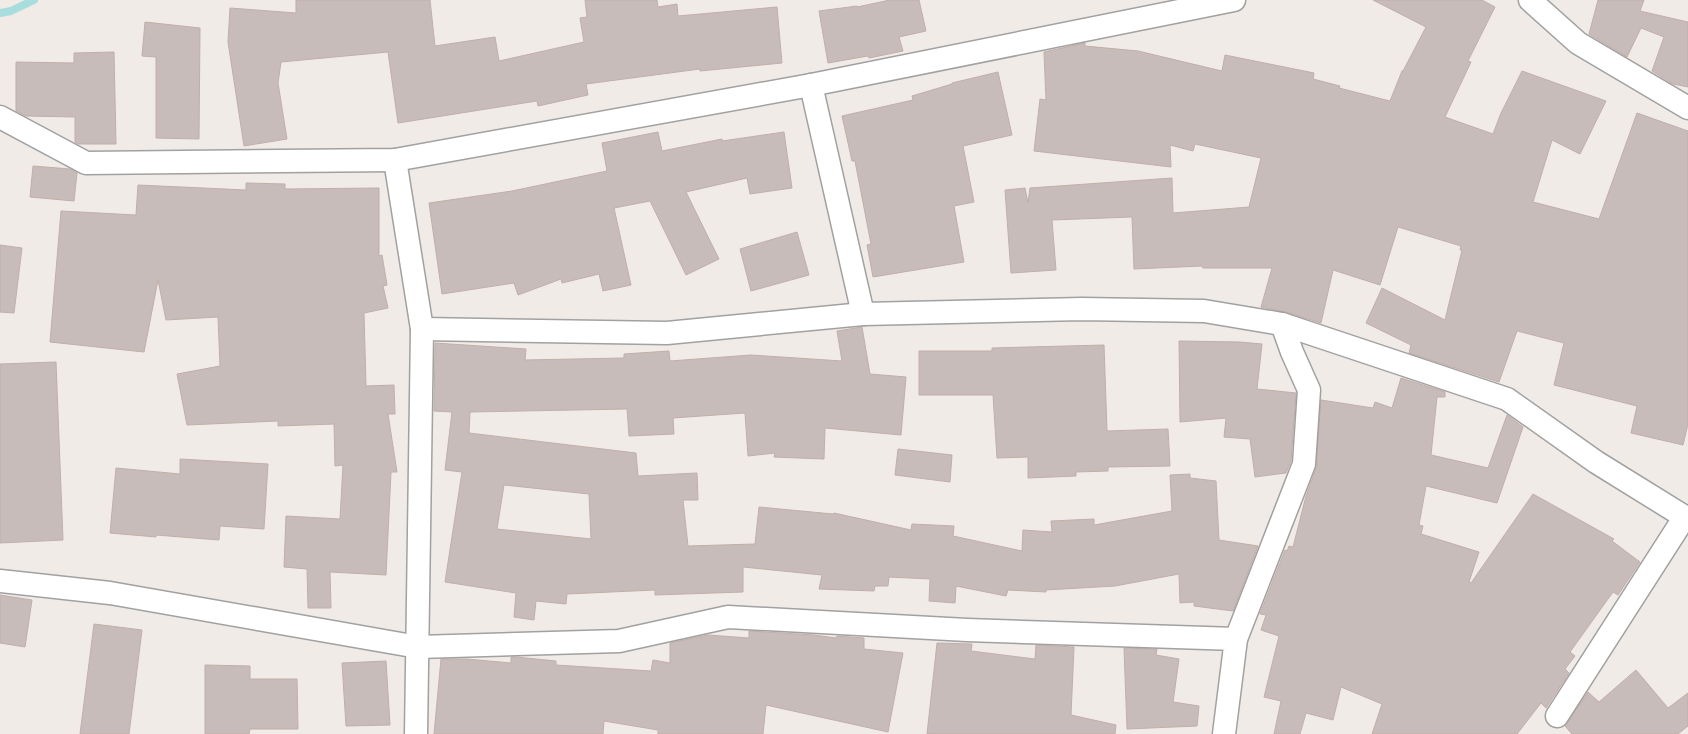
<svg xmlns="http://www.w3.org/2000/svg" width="1688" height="734" viewBox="0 0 1688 734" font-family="'Exo 2',sans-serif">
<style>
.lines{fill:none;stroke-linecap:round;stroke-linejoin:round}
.stream{stroke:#a8dddd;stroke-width:8}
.building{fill:#c8bcba;stroke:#c2aea9;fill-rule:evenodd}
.street-casing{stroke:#a1a1a1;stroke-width:25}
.street{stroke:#fff;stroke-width:22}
</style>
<rect width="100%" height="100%" fill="#f0ebe7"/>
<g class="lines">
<path class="stream" d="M 0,13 L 11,11 L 34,0"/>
</g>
<g class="building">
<path d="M 296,0 L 430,0 L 435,46 L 495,37 L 499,61 L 584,42 L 580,18 L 587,17 L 585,0 L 657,0 L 658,7 L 677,4 L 678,16 L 777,7 L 782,63 L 700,71 L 700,69 L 586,84 L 588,95 L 538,106 L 537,101 L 398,123 L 388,52 L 281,62 L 278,83 L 287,139 L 244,146 L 228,42 L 230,8 L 296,13 Z"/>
<path d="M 890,0 L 919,0 L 926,31 L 899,37 L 903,51 L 869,58 L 868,56 L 828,63 L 819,11 L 857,6 L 857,7 Z"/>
<path d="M 1373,0 L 1482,0 L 1495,7 L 1468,61 L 1471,62 L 1445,117 L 1493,134 L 1501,113 L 1522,71 L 1606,101 L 1580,154 L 1552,140 L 1533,202 L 1599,219 L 1637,113 L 1688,131 L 1688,424 L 1683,445 L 1631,433 L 1637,406 L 1554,385 L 1564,343 L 1517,331 L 1499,382 L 1409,353 L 1411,345 L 1366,323 L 1382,288 L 1445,320 L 1462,250 L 1460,250 L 1461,246 L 1398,227 L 1380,285 L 1333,270 L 1321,323 L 1286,312 L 1261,307 L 1272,268 L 1203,268 L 1202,266 L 1134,269 L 1132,217 L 1052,220 L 1056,270 L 1011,273 L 1005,190 L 1025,188 L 1028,203 L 1030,188 L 1172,178 L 1173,213 L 1249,207 L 1261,158 L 1195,144 L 1193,151 L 1170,145 L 1171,167 L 1034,151 L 1040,99 L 1046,100 L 1044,52 L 1085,43 L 1085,46 L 1138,51 L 1222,71 L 1225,55 L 1314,73 L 1313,79 L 1340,86 L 1339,88 L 1390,101 L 1402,71 L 1403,71 L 1426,27 Z"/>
<path d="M 1598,0 L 1644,0 L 1640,11 L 1688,22 L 1688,87 L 1673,84 L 1652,71 L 1664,37 L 1641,28 L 1627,57 L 1589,34 Z"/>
<path d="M 145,22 L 200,28 L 199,139 L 156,138 L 156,57 L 142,56 Z"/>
<path d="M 114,52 L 116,144 L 78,144 L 75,142 L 75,117 L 26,116 L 16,111 L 16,62 L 74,63 L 74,53 Z"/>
<path d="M 998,72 L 1012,135 L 963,146 L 974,202 L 954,206 L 964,262 L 873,277 L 867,245 L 871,244 L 855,161 L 852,161 L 842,116 L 913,100 L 912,96 L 952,84 L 952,83 Z"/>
<path d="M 658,132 L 662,151 L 722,139 L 722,141 L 784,132 L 792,188 L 750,194 L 747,178 L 686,192 L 719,259 L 686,275 L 650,201 L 614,208 L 631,285 L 603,291 L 599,274 L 562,283 L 561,279 L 518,295 L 514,283 L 442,294 L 429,203 L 512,191 L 607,171 L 602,143 Z"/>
<path d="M 33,166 L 70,169 L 77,173 L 74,201 L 30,197 Z"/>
<path d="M 246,183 L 285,184 L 285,189 L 379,188 L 379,256 L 382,255 L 387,285 L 383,286 L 388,308 L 364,313 L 366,386 L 394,385 L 395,414 L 388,414 L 397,472 L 391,472 L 386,575 L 330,572 L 331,608 L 308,608 L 307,569 L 284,567 L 286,516 L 340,519 L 343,465 L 335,466 L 334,424 L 278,426 L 278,421 L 187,425 L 177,374 L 220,366 L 218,317 L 166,320 L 158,280 L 144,352 L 50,342 L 61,211 L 136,215 L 138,185 L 246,190 Z"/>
<path d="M 797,232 L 809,275 L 751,291 L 740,249 Z"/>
<path d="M 0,245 L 22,248 L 14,313 L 0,312 Z"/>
<path d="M 862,327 L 870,374 L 906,377 L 901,435 L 825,428 L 824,459 L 774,457 L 775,453 L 748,456 L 745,413 L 673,418 L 674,434 L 629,436 L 627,409 L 470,412 L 469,433 L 636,453 L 638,476 L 697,473 L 698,500 L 683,500 L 688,546 L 755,544 L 759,507 L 833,514 L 834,513 L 911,530 L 912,524 L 954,526 L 953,536 L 1022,551 L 1023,530 L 1052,532 L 1051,521 L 1094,519 L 1094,525 L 1172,511 L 1170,475 L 1190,474 L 1190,478 L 1216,481 L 1219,540 L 1258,546 L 1233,611 L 1194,606 L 1194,602 L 1180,603 L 1179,574 L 1115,586 L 1046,590 L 1046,592 L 1008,590 L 1006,596 L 956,586 L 955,603 L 929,601 L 930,579 L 889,577 L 888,586 L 875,586 L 874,591 L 819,589 L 822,575 L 743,567 L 743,592 L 655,595 L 655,590 L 567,594 L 566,604 L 536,601 L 534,620 L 514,617 L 516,593 L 445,582 L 462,472 L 445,470 L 452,412 L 434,411 L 435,343 L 526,349 L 525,360 L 624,358 L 624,354 L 669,351 L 670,361 L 751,355 L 842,361 L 837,331 ZM 504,485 L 589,494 L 591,539 L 497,529 Z"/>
<path d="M 1179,341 L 1240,342 L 1262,344 L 1257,389 L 1296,393 L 1291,461 L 1286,473 L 1255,477 L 1250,439 L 1224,437 L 1226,418 L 1180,422 Z"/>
<path d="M 1104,345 L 1107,431 L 1168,429 L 1170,466 L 1108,467 L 1108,471 L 1076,472 L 1076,476 L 1028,478 L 1028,457 L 997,458 L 993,395 L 919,395 L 919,351 L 992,351 L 992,348 Z"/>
<path d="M 56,362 L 63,540 L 0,543 L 0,364 Z"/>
<path d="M 1401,378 L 1445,392 L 1445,397 L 1437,397 L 1431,455 L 1488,468 L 1507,415 L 1523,427 L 1497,503 L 1426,486 L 1419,525 L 1423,526 L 1421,534 L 1479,552 L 1469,582 L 1471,583 L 1533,494 L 1614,539 L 1612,541 L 1640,562 L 1618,595 L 1613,592 L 1570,652 L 1575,656 L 1565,669 L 1569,673 L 1546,708 L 1541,703 L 1517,734 L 1372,734 L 1382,704 L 1341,687 L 1333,720 L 1306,713 L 1300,734 L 1274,734 L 1281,701 L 1264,697 L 1279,636 L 1261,630 L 1266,615 L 1260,614 L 1285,550 L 1287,551 L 1289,546 L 1293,547 L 1306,496 L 1316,469 L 1321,400 L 1373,408 L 1375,402 L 1392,408 Z"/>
<path d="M 898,449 L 952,455 L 950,482 L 895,475 Z"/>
<path d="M 180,459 L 268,464 L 264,529 L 220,526 L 219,540 L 156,535 L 156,537 L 110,533 L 116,468 L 180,474 Z"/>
<path d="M 0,595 L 32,600 L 25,647 L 0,643 Z"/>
<path d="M 94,624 L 142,630 L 129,734 L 80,734 Z"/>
<path d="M 749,631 L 814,635 L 836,638 L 837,636 L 864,638 L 864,649 L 903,653 L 888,732 L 766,705 L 763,734 L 658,734 L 658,730 L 604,721 L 603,734 L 434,734 L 441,659 L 467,659 L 511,663 L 511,657 L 516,657 L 556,661 L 556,665 L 651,671 L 653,660 L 670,663 L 670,643 L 708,635 L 749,638 Z"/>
<path d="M 937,643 L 972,644 L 971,651 L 1035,659 L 1036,645 L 1074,647 L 1071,715 L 1116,725 L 1115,734 L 927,734 Z"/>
<path d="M 1124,648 L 1157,649 L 1156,655 L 1179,659 L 1173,702 L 1199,706 L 1197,726 L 1127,729 Z"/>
<path d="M 386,661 L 390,725 L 346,726 L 342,663 Z"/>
<path d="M 205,665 L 250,666 L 250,679 L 297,679 L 298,729 L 250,729 L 249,734 L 205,734 Z"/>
<path d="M 1636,670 L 1668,708 L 1688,693 L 1688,726 L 1678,734 L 1572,734 L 1565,726 L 1588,692 L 1599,702 Z"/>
</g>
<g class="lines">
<g class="street-casing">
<g id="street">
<path d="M 1530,0 L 1578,43 L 1688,108"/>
<path d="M 811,85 L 863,314"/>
<path d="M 0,117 L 86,163 L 395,160 L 811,85 L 1234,0"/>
<path d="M 395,160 L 422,329 L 416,734"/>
<path d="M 422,329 L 667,333 L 863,314 L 1082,309 L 1204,311 L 1282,324 L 1507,399 L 1596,462 L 1688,519"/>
<path d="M 0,581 L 110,593 L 418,647 L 619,641 L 728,617 L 967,630 L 1236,639 L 1224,734"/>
<path d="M 1236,639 L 1304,464 L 1309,390 L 1292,352 L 1282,324"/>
<path d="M 1557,716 L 1684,518"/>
</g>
</g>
<use href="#street" class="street"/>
</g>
</svg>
